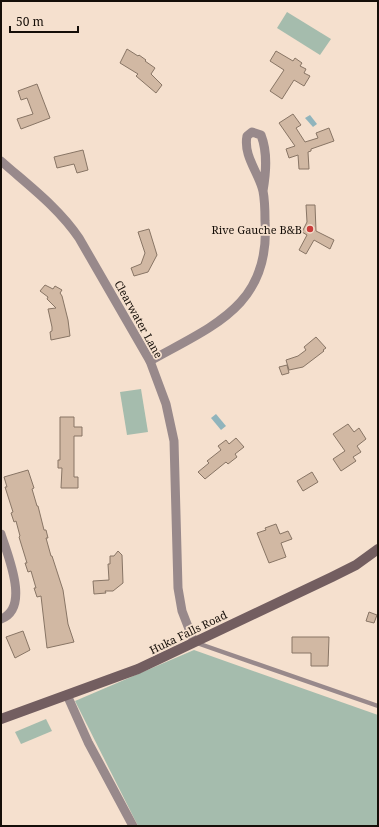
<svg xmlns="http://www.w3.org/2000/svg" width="379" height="827" viewBox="0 0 379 827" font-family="'Noto Serif',serif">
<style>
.green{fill:#a5bcad}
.water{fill:#90b4bc}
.building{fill:#d1b8a3;stroke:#887565}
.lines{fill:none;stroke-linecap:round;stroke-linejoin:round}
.lane{stroke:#98898b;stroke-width:4.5}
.street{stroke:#98898b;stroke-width:9}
.secondary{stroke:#735e60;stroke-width:10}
.poi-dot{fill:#ca3c3a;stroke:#f5e0ce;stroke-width:1.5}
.labels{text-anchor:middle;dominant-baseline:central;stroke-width:3.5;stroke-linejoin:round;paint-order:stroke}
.poi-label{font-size:11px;fill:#150e08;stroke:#f5e0ce;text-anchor:end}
.street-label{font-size:11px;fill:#150e08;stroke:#f5e0ce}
</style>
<rect width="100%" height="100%" fill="#f5e0ce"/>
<g class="green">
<path d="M 287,12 L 331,39 L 320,55 L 277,28 Z"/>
<path d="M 141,389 L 148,432 L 127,435 L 120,392 Z"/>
<path d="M 194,650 L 378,715 L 378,826 L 138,826 L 75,701 Z"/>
<path d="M 46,719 L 52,731 L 21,744 L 15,732 Z"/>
</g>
<g class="water">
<path d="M 310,115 L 317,124 L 313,127 L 305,118 Z"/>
<path d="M 216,414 L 226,426 L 221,430 L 211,418 Z"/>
</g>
<g class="building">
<path d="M 127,49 L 138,56 L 139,55 L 146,60 L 145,61 L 155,68 L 151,74 L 162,85 L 156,93 L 136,76 L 138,74 L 120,63 Z"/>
<path d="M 276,51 L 293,61 L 295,58 L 302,63 L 300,66 L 306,69 L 304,73 L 310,76 L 304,86 L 294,80 L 282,99 L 270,91 L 284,70 L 270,61 Z"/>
<path d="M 37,84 L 50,118 L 21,129 L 17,119 L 33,114 L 27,98 L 21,100 L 18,91 Z"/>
<path d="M 293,114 L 301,125 L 296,128 L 305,142 L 318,138 L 316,133 L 329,128 L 334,141 L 311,149 L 311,151 L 308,152 L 309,169 L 299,169 L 298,155 L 289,158 L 286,149 L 295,146 L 279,123 Z"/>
<path d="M 83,150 L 88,170 L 77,173 L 74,164 L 57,168 L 54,157 Z"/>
<path d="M 306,205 L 315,205 L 316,231 L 334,240 L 330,249 L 314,240 L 306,254 L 299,250 L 307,235 L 302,232 L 307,222 Z"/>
<path d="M 149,229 L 157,255 L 148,272 L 134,276 L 131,268 L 141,264 L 145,253 L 138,232 Z"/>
<path d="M 45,285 L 53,289 L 55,286 L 62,290 L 60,293 L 62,296 L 68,320 L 70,336 L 51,340 L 50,332 L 52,331 L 52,327 L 48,309 L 56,308 L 47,299 L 48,297 L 40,291 Z"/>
<path d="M 316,337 L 326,348 L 323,350 L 324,351 L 303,367 L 289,370 L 286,360 L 298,356 L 306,350 L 304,347 Z"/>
<path d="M 287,365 L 289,373 L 282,375 L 279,367 Z"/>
<path d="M 60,417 L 74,417 L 74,427 L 82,427 L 82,436 L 74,436 L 74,477 L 78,477 L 78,488 L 61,488 L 62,468 L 58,468 L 58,460 L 60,460 Z"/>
<path d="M 348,424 L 354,432 L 359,428 L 366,439 L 357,446 L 361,452 L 353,457 L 356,461 L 341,471 L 333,459 L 345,451 L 333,434 Z"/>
<path d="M 236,438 L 244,447 L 235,454 L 237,457 L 228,464 L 226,462 L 205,479 L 198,472 L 209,463 L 207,461 L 221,450 L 218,446 L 226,440 L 229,444 Z"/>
<path d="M 28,470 L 34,488 L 32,489 L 37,506 L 38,506 L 44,530 L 46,530 L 48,538 L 46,538 L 51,556 L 52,556 L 63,590 L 68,624 L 74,642 L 47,648 L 41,596 L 37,597 L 34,588 L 36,588 L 31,571 L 28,572 L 25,563 L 27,563 L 19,537 L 20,536 L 16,521 L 14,522 L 11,513 L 13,512 L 5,487 L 7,487 L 4,477 Z"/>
<path d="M 312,472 L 318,482 L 303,491 L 297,481 Z"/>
<path d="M 276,524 L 280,534 L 288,531 L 292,539 L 281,543 L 286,557 L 269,563 L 257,533 L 266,530 L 265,528 Z"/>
<path d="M 118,551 L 122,555 L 123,583 L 113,591 L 105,591 L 106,593 L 94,594 L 93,581 L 109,580 L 108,564 L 110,564 L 110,556 L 114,556 Z"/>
<path d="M 369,612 L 377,615 L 374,623 L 366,621 Z"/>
<path d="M 23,631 L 30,650 L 15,658 L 6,637 Z"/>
<path d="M 292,637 L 329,637 L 328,666 L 311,666 L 311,653 L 292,653 Z"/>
</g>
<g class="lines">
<path class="lane" d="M 197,643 L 378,706"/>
<g class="street">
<path d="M 1,161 C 28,185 58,207 79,238 L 150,361 L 166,404 L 174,441 L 178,588 L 182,611 L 194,642"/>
<path d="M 150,361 C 212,326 271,306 265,221 C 265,212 265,201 263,191 C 259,173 243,156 247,136 L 252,132 L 261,135 C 268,153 266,173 263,191"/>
<path d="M 1,534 C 7,554 31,608 1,619"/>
<path d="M 67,695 L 88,742 L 133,826"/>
</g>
<path class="secondary" d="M 1,719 L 138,669 L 332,577 L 356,565 L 378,549"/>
</g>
<circle class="poi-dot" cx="310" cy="229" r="4"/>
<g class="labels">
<g class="poi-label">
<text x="302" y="229">Rive Gauche B&amp;B</text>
</g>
<g class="street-label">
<text transform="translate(139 319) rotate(61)">Clearwater Lane</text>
<text transform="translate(188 632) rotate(-26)">Huka Falls Road</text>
</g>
</g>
<rect width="379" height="827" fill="none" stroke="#150e08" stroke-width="4"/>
<path d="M10 26v6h68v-6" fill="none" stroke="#150e08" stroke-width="2"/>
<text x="16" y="26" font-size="12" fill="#150e08" stroke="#f5e0ce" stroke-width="3" paint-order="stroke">50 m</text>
</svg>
